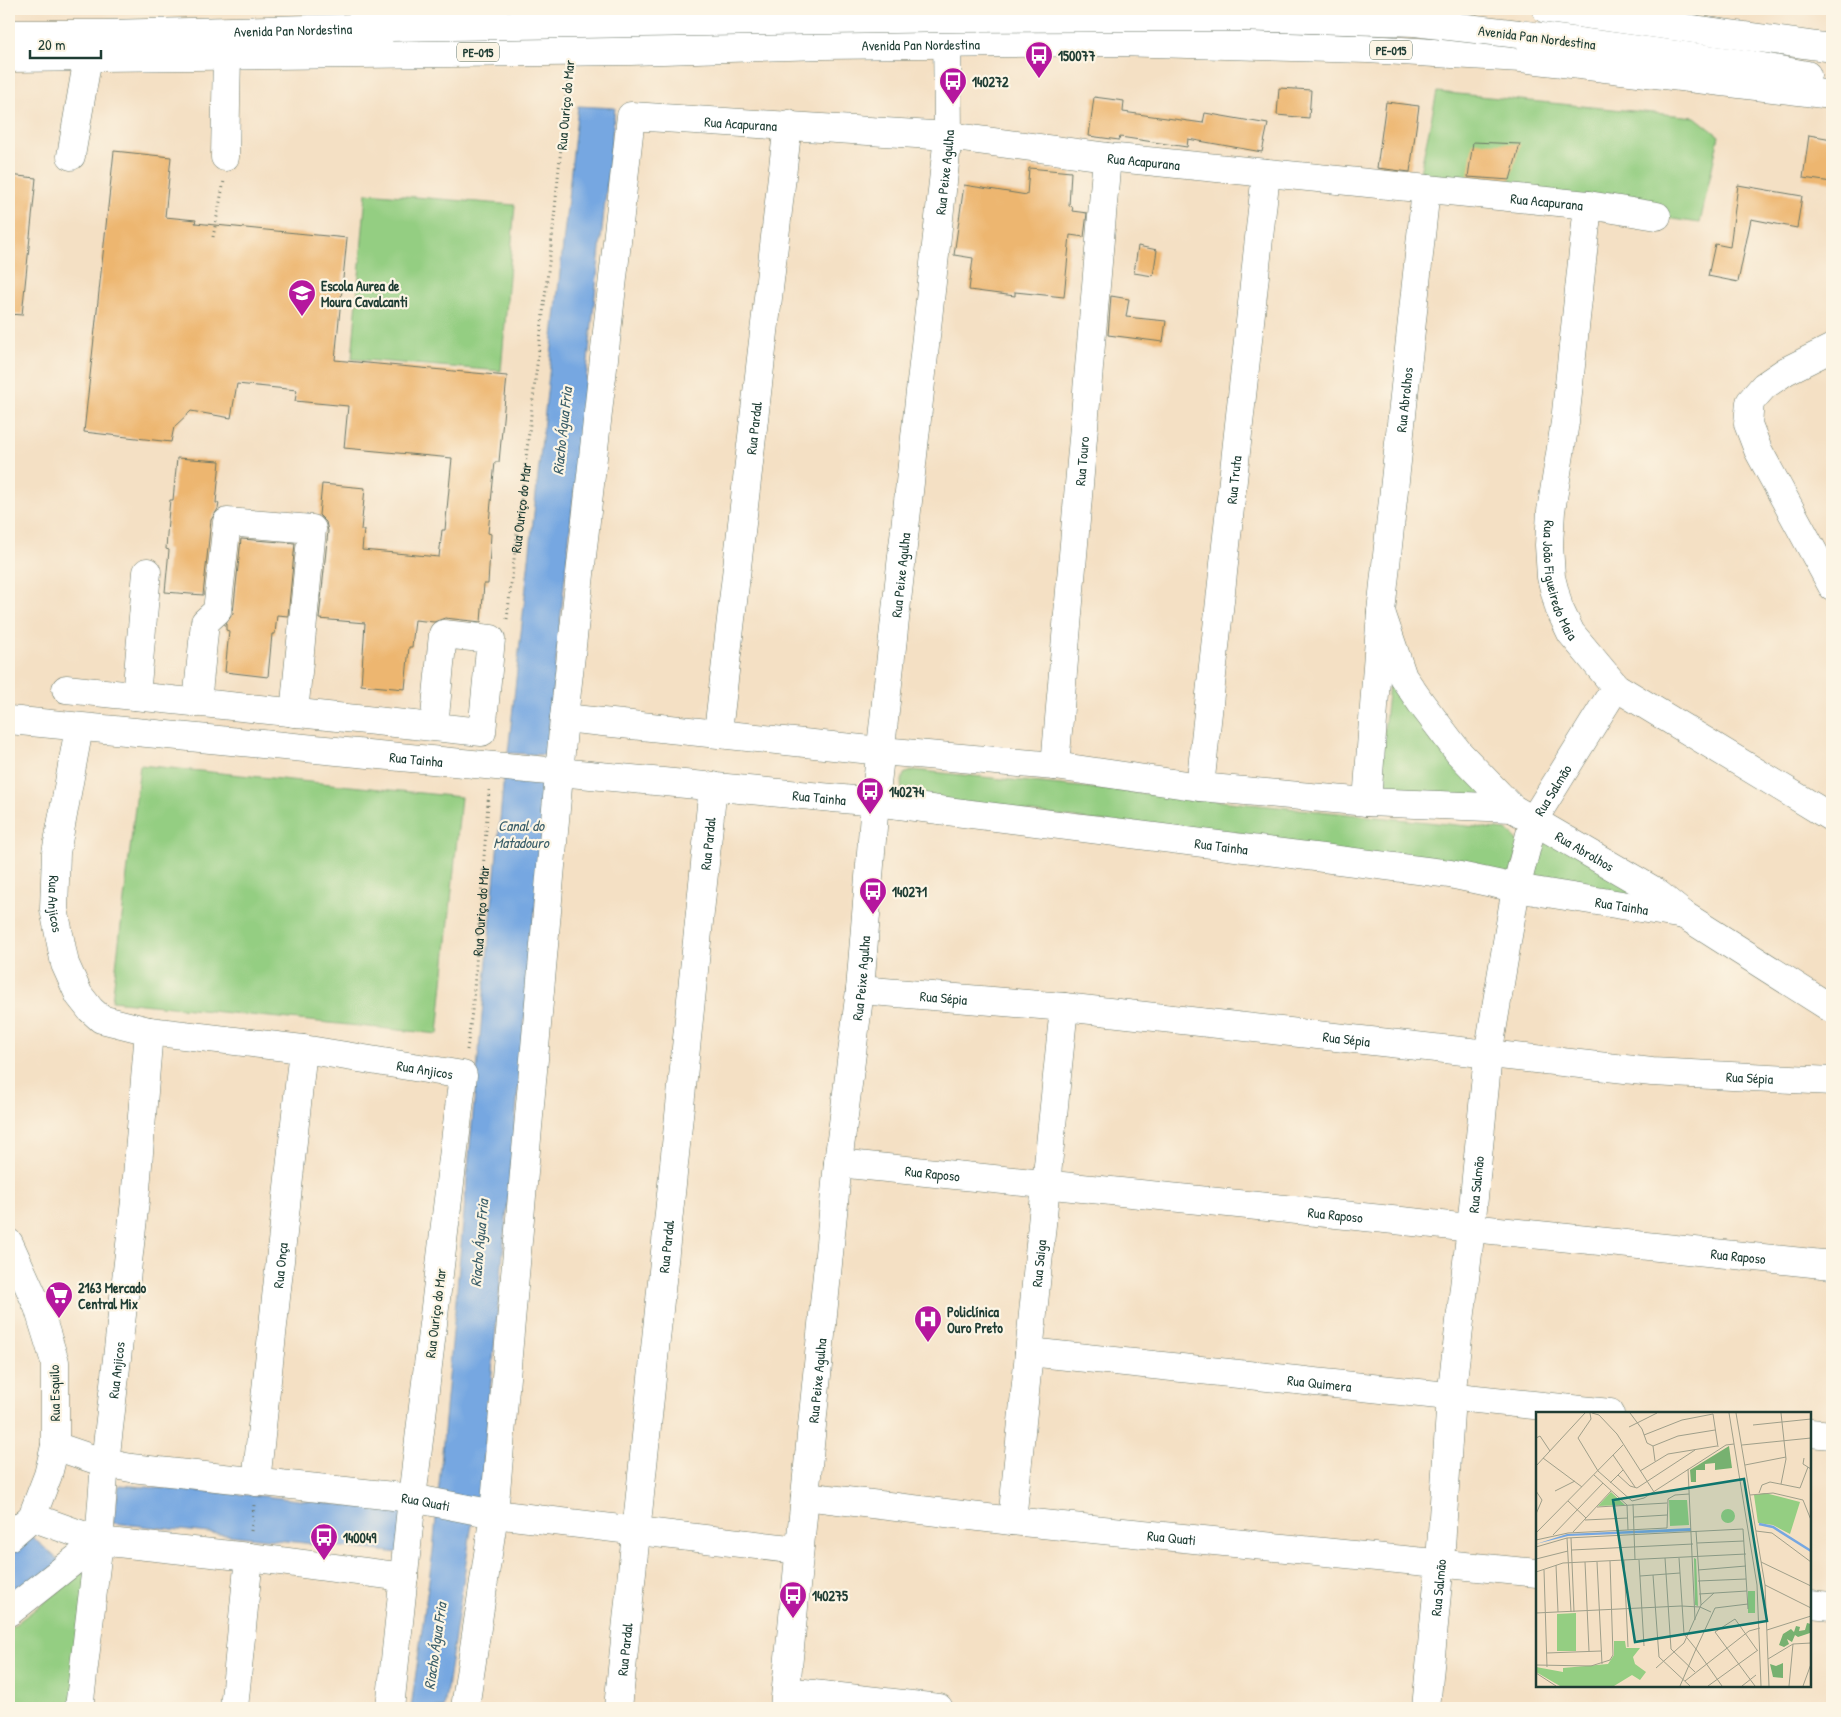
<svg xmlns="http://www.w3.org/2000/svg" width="1841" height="1717" viewBox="0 0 1841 1717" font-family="'Patrick Hand',sans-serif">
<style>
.green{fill:#94ce82;stroke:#5a865b}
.water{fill:#76a7e1;stroke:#4a728a}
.building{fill:#edb66f}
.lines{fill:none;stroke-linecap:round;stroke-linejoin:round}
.minor-casing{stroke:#6a7666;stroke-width:29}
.highway-casing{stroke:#6a7666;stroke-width:29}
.path{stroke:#6a7666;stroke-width:3;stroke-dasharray:1 4;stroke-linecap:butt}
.minor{stroke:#fff;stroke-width:28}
.highway{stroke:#fff;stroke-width:28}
.highway-bridge-casing{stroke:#6a7666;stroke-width:29;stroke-linecap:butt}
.highway-bridge{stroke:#fff;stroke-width:28}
.labels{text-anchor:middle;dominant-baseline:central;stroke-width:4.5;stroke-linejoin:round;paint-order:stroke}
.shield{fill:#fcf5e5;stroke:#617469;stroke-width:1}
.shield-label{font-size:12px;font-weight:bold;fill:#1f3d34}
.street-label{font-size:14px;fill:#1f3d34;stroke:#fcf5e5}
.poi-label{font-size:14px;font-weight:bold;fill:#1f3d34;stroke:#fcf5e5;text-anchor:start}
.water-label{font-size:15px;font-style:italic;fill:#395d68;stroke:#fcf5e5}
.inset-river{fill:none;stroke:#76a7e1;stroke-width:2.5}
.inset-road{fill:none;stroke:#9f9f8a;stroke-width:1}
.view{fill:#0f766e;fill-opacity:0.15;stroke:#0f766e;stroke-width:2.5}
.inset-edge{fill:none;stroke:#1f3d34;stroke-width:2.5}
</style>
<rect width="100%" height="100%" fill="#fcf5e5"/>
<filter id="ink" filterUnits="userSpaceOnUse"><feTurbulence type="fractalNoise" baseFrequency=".02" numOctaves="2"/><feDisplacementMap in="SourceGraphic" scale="10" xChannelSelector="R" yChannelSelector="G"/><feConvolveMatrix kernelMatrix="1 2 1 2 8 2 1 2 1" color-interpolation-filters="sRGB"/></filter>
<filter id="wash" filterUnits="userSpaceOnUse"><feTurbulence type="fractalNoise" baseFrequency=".0096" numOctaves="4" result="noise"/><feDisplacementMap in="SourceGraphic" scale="20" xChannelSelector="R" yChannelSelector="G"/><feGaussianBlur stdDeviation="1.12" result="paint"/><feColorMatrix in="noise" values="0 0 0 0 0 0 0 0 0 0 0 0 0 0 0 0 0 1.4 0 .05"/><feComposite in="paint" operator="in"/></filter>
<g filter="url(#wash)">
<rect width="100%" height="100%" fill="#f4e0c4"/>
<g class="green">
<path d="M 1437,92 L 1695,117 L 1719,136 L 1700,223 L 1418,182 Z"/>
<path d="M 366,193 L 515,205 L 501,371 L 352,359 Z"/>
<path d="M 1391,666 L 1496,801 L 1377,796 Z"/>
<path d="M 140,765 L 461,797 L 438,1034 L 112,1001 Z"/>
<path d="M 913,770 L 1506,830 L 1514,836 L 1520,846 L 1510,876 L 903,795 L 901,784 L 904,774 Z"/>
<path d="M 1549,833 L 1667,906 L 1533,879 Z"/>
<path d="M 89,1568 L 73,1708 L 9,1708 L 9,1629 Z"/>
</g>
<g class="water">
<path d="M 578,106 L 615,108 L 546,755 L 508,753 Z"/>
<path d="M 504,775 L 547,779 L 482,1479 L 471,1530 L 444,1708 L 411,1708 L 433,1551 Z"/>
<path d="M 119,1485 L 263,1496 L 406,1512 L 400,1553 L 113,1523 Z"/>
<path d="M 31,1536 L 61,1562 L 9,1602 L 9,1554 Z"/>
</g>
<g id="blocks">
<g class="building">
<path d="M 1279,88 L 1311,90 L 1309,118 L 1277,115 Z"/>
<path d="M 1094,97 L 1124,101 L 1123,112 L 1203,123 L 1205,113 L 1268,124 L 1262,152 L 1188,139 L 1187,147 L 1120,137 L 1119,140 L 1089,136 Z"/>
<path d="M 1386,102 L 1419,106 L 1410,172 L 1377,168 Z"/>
<path d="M 1809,135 L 1832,139 L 1832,182 L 1803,178 Z"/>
<path d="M 1473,142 L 1520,144 L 1510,180 L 1468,177 Z"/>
<path d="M 114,151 L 171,157 L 165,217 L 196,220 L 195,223 L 347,238 L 335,360 L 507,376 L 499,462 L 495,462 L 488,533 L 491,534 L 488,584 L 484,584 L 481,622 L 445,618 L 434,622 L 415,620 L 412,647 L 409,647 L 405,689 L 361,685 L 365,623 L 319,619 L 328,531 L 326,522 L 319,515 L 322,484 L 365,488 L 361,530 L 364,530 L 362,550 L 439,557 L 442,530 L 445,530 L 452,458 L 344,448 L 348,406 L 295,401 L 297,390 L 237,384 L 231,418 L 191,411 L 174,427 L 171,442 L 84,432 Z"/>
<path d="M 1029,168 L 1071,172 L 1069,206 L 1073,207 L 1072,211 L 1087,213 L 1084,237 L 1070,235 L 1064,297 L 1015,292 L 1015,296 L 969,290 L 973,258 L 954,255 L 964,185 L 1027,195 Z"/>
<path d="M 9,175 L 36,178 L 22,315 L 9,314 Z"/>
<path d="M 1738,185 L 1802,196 L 1797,228 L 1751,219 L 1738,282 L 1708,276 L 1715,244 L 1730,247 Z"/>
<path d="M 1138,246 L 1157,250 L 1153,276 L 1134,273 Z"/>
<path d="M 1111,296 L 1129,299 L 1126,317 L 1166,321 L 1163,342 L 1108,335 Z"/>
<path d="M 177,458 L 220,461 L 216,503 L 219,503 L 218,509 L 211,520 L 203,595 L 165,592 L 169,550 L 166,549 L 168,520 L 170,500 L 173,500 Z"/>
<path d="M 241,539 L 295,543 L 288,616 L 277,615 L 275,634 L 272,634 L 268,677 L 225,672 L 229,631 L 226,630 L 226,624 L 233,613 Z"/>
</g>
</g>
</g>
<g filter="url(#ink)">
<use href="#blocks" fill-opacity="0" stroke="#6a7666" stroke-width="1"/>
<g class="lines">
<g class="minor-casing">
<g id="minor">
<path d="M 1546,9 L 1832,48"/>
<path d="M 71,156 L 88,57"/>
<path d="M 225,157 L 227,54"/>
<path id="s3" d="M 1588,205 L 1565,422 L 1551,511 L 1549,545 L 1551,577 L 1559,608 L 1571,633 L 1616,687 L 1832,818"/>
<path d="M 1832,348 L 1786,371 L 1764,386 L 1750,402 L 1748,424 L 1758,450 L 1832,586"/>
<path id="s4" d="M 1381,612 L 1403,677 L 1421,703 L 1459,753 L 1512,808 L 1653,890 L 1684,915 L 1832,1009"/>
<path d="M 66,689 C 205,703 343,718 482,732 L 491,639 L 443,634 L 434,727"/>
<path d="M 136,696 L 147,572"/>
<path d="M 197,703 L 205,622 L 217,611 L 227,522 L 312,529 L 294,713"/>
<path d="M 564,718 L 881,751 L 1055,766 L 1200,787 L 1367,802 L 1512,808"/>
<path id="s5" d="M 9,720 L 875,802 L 1450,874 L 1516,888 L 1684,915"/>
<path id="s6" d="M 79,728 L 56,853 L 54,909 L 65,964 L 79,995 L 90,1009 L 101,1019 L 149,1031 L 303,1049 L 463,1075 L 412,1498 L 390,1708"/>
<path id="s7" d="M 718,732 L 788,124"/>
<path id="s8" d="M 1055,766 L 1107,157"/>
<path id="s9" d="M 1200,787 L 1266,173"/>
<path id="s10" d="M 1367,802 L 1381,612 L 1426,189"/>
<path id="s11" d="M 860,990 L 1064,1007 L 1652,1072 L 1832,1081"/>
<path id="s12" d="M 838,1163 L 1832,1265"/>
<path d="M 9,1243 L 38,1307 L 55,1362 L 55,1446 L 48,1475 L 32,1517 L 9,1537"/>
<path id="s13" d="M 1029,1352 L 1610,1413"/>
<path d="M 1810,1433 L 1832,1435"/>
<path id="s14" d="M 55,1446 L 105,1463 L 131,1468 L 412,1498 L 494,1514 L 798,1550"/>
<path id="s15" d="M 256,1482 L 303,1049"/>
<path id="s16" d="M 805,1496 L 1012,1521 L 1537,1573"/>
<path d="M 32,1517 L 99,1541 L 249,1557 L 404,1577"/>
<path id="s17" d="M 1012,1521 L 1064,1007"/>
<path d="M 1810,1604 L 1832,1606"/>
<path d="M 9,1612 L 99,1541"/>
<path d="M 786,1691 L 939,1708"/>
<path id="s18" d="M 79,1708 L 99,1541 L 105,1463 L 135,1201 L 149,1031"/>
<path d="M 234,1708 L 249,1557"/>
<path id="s19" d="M 465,1708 L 494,1514 L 564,718 L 631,116 L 948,136 L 1107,157 L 1588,205 L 1657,216"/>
<path id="s20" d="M 618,1708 L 713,786"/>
<path id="s21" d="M 784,1708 L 838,1163 L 860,990 L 875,802 L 948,136 L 947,21"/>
<path id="s22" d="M 1426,1708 L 1440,1562 L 1451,1397 L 1471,1228 L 1488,1055 L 1516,888 L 1534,819 L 1616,687"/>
</g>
</g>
<g class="highway-casing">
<g id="highway">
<path id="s23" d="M 9,34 L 105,34 L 392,27"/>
<path d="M 1519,34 L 1752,65 L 1807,75"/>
<path id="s24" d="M 9,58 L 631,51 L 823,45 L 1116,42 L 1367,49 L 1521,58 L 1832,95"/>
</g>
</g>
<g class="path">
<path d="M 213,237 L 224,181"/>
<path id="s1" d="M 507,619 L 553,229 L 568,76"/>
<path id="s2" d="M 467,1050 L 473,1003 L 489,790"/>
<path d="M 251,1531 L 254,1505"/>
</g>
<use href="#minor" class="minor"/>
<use href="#highway" class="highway"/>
<g class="highway-bridge-casing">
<path id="highway-bridge" d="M 392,27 L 956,18 L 1233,17 L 1414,22 L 1519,34"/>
</g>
<use href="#highway-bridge" class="highway-bridge"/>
</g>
</g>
<defs>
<g id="bus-pin" transform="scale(1.4375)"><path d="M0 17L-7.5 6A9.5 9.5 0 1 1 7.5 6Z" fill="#b5179e" stroke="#fcf5e5"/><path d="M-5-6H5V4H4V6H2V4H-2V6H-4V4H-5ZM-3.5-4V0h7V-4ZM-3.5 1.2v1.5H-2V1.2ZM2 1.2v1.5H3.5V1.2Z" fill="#fff"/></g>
<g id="school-pin" transform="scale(1.4375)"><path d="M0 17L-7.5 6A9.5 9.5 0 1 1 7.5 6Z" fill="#b5179e" stroke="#fcf5e5"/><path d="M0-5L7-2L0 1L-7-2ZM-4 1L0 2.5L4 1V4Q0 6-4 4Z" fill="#fff"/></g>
<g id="supermarket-pin" transform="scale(1.4375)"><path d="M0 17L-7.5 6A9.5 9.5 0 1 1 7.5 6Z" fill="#b5179e" stroke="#fcf5e5"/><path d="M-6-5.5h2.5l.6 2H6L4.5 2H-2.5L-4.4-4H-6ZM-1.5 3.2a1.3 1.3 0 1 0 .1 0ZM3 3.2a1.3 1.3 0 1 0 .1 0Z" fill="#fff"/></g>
<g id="hospital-pin" transform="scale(1.4375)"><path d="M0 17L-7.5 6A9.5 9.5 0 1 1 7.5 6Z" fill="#b5179e" stroke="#fcf5e5"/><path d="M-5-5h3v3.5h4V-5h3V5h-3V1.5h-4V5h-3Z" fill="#fff"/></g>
</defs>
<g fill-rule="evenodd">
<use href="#bus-pin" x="1039" y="55"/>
<use href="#bus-pin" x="953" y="81"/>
<use href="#school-pin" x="302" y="293"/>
<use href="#bus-pin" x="870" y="791"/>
<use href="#bus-pin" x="873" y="891"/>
<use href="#supermarket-pin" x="59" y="1295"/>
<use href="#hospital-pin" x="928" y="1319"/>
<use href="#bus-pin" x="324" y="1537"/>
<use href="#bus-pin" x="793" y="1595"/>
</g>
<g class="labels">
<g class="shield">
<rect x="1370" y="40.5" width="42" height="19" rx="4"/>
<rect x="457" y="42.5" width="42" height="19" rx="4"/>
</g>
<g class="shield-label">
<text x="1391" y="50">PE-015</text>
<text x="478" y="52">PE-015</text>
</g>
<g class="street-label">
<text stroke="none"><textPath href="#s23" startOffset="284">Avenida Pan Nordestina</textPath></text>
<text transform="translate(1537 37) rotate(7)">Avenida Pan Nordestina</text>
<text stroke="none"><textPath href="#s24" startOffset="912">Avenida Pan Nordestina</textPath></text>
<text transform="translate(565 105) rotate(-85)">Rua Ouriço do Mar</text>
<text stroke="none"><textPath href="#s19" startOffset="1711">Rua Acapurana</textPath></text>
<text stroke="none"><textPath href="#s19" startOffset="2116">Rua Acapurana</textPath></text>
<text stroke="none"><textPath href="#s21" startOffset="1544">Rua Peixe Agulha</textPath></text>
<text stroke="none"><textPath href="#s19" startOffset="2521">Rua Acapurana</textPath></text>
<text stroke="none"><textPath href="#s10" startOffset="404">Rua Abrolhos</textPath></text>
<text stroke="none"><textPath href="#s7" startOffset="306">Rua Pardal</textPath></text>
<text stroke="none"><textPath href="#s8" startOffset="306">Rua Touro</textPath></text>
<text stroke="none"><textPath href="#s9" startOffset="309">Rua Truta</textPath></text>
<text stroke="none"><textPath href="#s1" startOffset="112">Rua Ouriço do Mar</textPath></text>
<text stroke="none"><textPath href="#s21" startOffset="1139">Rua Peixe Agulha</textPath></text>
<text stroke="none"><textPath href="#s3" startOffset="379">Rua João Figueiredo Maia</textPath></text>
<text stroke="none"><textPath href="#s5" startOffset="409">Rua Tainha</textPath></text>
<text stroke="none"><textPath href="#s22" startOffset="931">Rua Salmão</textPath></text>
<text stroke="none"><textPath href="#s5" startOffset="814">Rua Tainha</textPath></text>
<text stroke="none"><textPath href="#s20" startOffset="869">Rua Pardal</textPath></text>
<text stroke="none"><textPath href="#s5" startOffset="1219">Rua Tainha</textPath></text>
<text stroke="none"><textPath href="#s4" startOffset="324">Rua Abrolhos</textPath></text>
<text stroke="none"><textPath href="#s6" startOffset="178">Rua Anjicos</textPath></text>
<text stroke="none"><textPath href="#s5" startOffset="1624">Rua Tainha</textPath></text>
<text stroke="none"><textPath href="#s2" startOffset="140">Rua Ouriço do Mar</textPath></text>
<text stroke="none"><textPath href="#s21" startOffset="734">Rua Peixe Agulha</textPath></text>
<text stroke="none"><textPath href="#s11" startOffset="84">Rua Sépia</textPath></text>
<text stroke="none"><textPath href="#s11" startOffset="489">Rua Sépia</textPath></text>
<text stroke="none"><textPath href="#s6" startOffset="634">Rua Anjicos</textPath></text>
<text stroke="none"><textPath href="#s11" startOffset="894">Rua Sépia</textPath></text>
<text stroke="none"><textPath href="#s12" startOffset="95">Rua Raposo</textPath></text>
<text stroke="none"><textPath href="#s22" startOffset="526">Rua Salmão</textPath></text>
<text stroke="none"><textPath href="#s12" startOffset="500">Rua Raposo</textPath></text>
<text stroke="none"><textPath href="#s20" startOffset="464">Rua Pardal</textPath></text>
<text stroke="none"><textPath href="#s12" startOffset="905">Rua Raposo</textPath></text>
<text stroke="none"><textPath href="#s17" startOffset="259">Rua Saiga</textPath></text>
<text stroke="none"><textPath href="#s15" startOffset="218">Rua Onça</textPath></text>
<text transform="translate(435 1313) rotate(-83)">Rua Ouriço do Mar</text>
<text stroke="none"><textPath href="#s18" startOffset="340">Rua Anjicos</textPath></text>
<text stroke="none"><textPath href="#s21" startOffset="329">Rua Peixe Agulha</textPath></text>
<text stroke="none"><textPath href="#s13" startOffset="292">Rua Quimera</textPath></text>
<text transform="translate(54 1393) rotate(-91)">Rua Esquilo</text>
<text stroke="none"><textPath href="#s14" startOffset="376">Rua Quati</textPath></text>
<text stroke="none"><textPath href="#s16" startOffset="369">Rua Quati</textPath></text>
<text stroke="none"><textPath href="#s22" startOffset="121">Rua Salmão</textPath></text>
<text stroke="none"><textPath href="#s20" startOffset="59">Rua Pardal</textPath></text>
</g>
<g class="poi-label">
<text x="1058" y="55">150077</text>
<text x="972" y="81">140272</text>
<text x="321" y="285">Escola Aurea de<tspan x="321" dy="16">Moura Cavalcanti</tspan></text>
<text x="889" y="791">140274</text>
<text x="892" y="891">140271</text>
<text x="78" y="1287">2163 Mercado<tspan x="78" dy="16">Central Mix</tspan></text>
<text x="947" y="1311">Policlínica<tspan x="947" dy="16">Ouro Preto</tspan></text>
<text x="343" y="1537">140049</text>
<text x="812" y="1595">140275</text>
</g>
<g class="water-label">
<text transform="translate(562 431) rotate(-84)">Riacho Água Fria</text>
<text x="521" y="825">Canal do<tspan x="521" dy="17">Matadouro</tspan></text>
<text transform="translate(479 1243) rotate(-85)">Riacho Água Fria</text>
<text transform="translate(435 1646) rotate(-82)">Riacho Água Fria</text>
</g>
</g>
<g transform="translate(1536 1412)">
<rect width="275" height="275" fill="#f4e0c4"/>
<path d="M 75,80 L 89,93 L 62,94 ZM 229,81 L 264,90 L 254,122 L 237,113 L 222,111 L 218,83 ZM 133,88 L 151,88 L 153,113 L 134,114 ZM185 104a7 7 0 1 1 14 0a7 7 0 1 1-14 0ZM 158,146 L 160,147 L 162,194 L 159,193 ZM 212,179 L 219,179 L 219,201 L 212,201 ZM 40,201 L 40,239 L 21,239 L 21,202 ZM 78,229 L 89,229 L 90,236 L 104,236 L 97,245 L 99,252 L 110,260 L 104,268 L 96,263 L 78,274 L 24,274 L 0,260 L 0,255 L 27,260 L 27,256 L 72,252 L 78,243 Z" fill="#94ce82"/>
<path d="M 193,34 L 196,56 L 179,58 L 179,51 L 169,52 L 169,58 L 160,58 L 160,70 L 155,70 L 154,58 ZM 271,211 L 275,212 L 274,221 L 262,225 L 259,223 L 256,230 L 251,227 L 253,232 L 248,235 L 243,233 L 247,222 L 255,217 L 258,220 L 260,214 L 264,215 L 263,219 L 269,218 ZM 247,251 L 247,266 L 237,265 L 234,252 L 240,254 Z" fill="#77b170"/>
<path d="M 155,116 L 155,119 L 32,124 L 0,132 L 31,122 Z" fill="#76a7e1"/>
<path class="inset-river" d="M 223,112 L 237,115 L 275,139"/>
<path class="inset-road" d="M 54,1 L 55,7 L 42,26 L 62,59 L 96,89 L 108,86 L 190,33 L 198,32M 56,1 L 63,3 L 81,22 L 118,80M 94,1 L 106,17 L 111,31 L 117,34M 193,1 L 221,173 L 225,274M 200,1 L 229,173 L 233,274M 177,2 L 182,35M 217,13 L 275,7M 93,15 L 121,1M 108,23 L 146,8 L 177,2M 0,26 L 4,24 L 14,39M 206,33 L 275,26M 117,34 L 142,24 L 179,18M 117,34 L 119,49M 77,43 L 99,75M 7,46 L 46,75M 268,46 L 267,52 L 275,57M 209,53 L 250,45M 0,54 L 49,1M 152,57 L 159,208M 104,59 L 132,42 L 181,34M 58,63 L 91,93M 82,63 L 94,74 L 101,76 L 159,38M 74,71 L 87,58M 245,72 L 250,47 L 245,1M 0,79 L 6,88 L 0,102M 19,79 L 39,69M 223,81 L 226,73 L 234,70 L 264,76 L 272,55M 214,83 L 237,81 L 267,88 L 275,108M 32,89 L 50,106M 97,92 L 99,148M 91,93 L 92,118M 61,95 L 131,91M 98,105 L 131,103M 49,108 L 92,106M 160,119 L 165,193M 220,119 L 236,121 L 275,150M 37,120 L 75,79M 0,121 L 87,33M 17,123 L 67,71M 31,126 L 35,200M 35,126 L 38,200M 0,128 L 32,121 L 131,116 L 132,87 L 139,83 L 153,82M 161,131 L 208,129M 0,135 L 31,126 L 207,117 L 212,197M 36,138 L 157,132M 129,146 L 135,237 L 159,260M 143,146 L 148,222 L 160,237 L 144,274M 0,147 L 32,139M 88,148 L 92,235M 103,148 L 108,234M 49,150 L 53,239M 61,150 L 66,252M 225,150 L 275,174M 20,153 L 22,200M 8,158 L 11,255M 162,158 L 210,154M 0,160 L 27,151 L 210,142M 117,163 L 123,245 L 154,274M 104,164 L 144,161M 162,169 L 210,167M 229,173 L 275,196M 163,182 L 211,179M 0,201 L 145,194 L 164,195 L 175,200M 231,218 L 275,204M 11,241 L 65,239M 232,247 L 257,232 L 275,231M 0,253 L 55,254 L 74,248 L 77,243 L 74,149M 120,256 L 148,231 L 165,193 L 178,181M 0,261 L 20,274M 149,269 L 213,219 L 224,216M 172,274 L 222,238M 186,274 L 160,237 L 179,196 L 212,192M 206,274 L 220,263M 219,274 L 179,220 L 199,207 L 221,238M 253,274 L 257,232M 267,274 L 275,252"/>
<path class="view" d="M 208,67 L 231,209 L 99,230 L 77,88 Z"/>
<rect width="275" height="275" class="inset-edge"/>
</g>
<rect width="1841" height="1717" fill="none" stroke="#fcf5e5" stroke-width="30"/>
<path d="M30 50v8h71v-8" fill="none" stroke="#1f3d34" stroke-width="2.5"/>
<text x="38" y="50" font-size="15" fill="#1f3d34" stroke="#fcf5e5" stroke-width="4" paint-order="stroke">20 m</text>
</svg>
